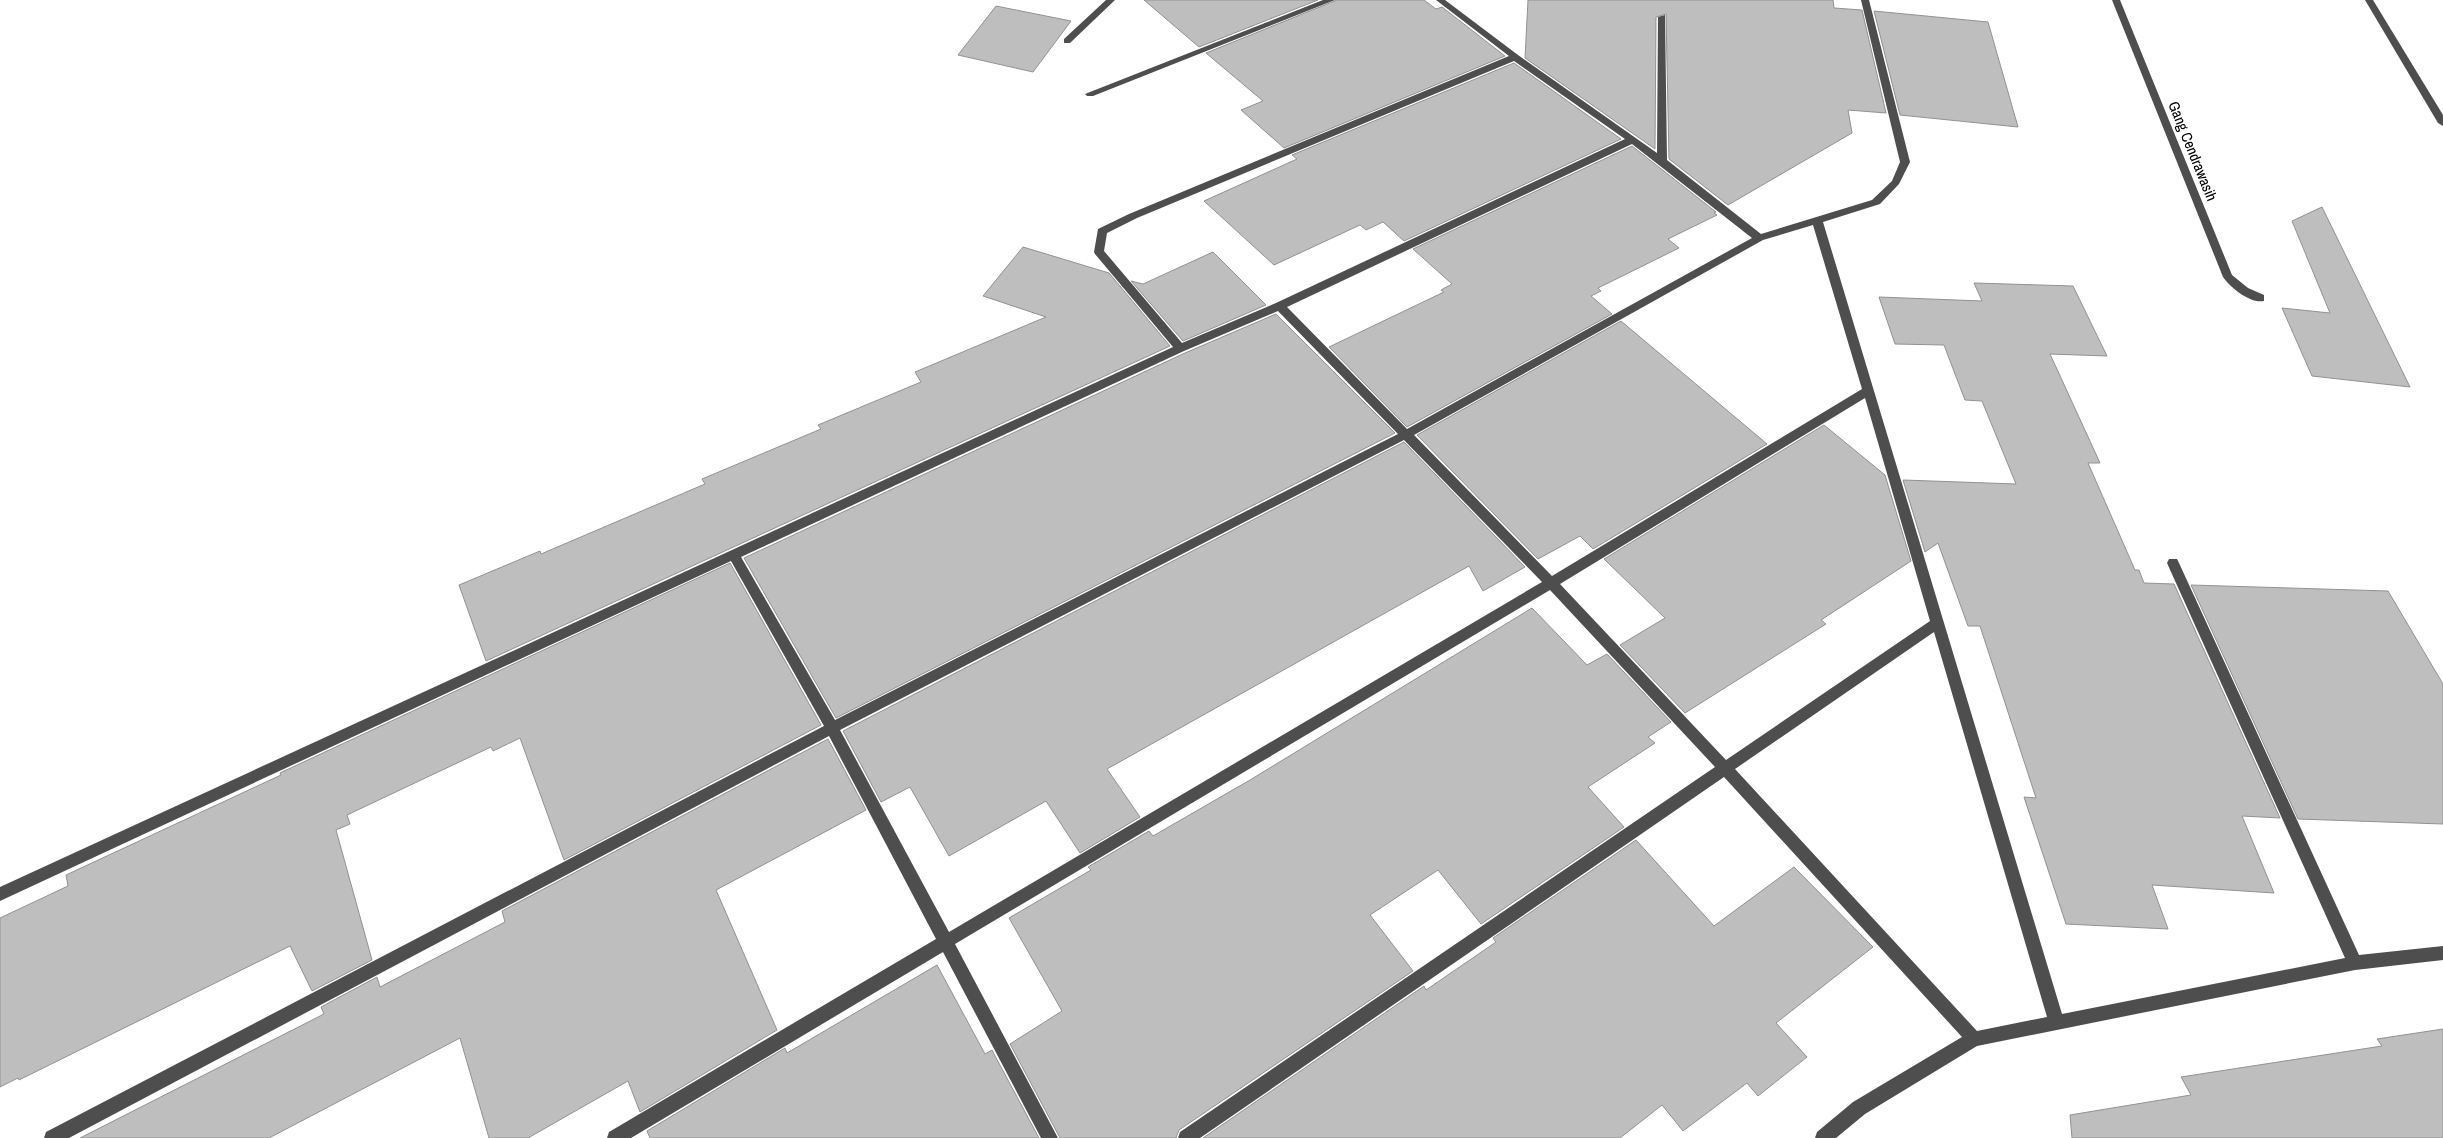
<svg xmlns="http://www.w3.org/2000/svg" width="2443" height="1138" viewBox="0 0 2443 1138" font-family="'Archivo Narrow',sans-serif">
<style>
.building{fill:#bebebe;stroke:#929292}
.lines{fill:none;stroke-linecap:round;stroke-linejoin:round}
.minor{fill:#4e4e4e;fill-rule:evenodd}
.labels{text-anchor:middle;dominant-baseline:central;stroke-width:4.5;stroke-linejoin:round;paint-order:stroke}
.far-street-label{font-size:15px;fill:#000;stroke:#fff}
</style>
<rect width="100%" height="100%" fill="#fff"/>
<g class="building">
<path d="M 1144,0 L 1318,0 L 1199,47 Z"/>
<path d="M 1337,0 L 1424,0 L 1436,9 L 1442,7 L 1505,56 L 1284,148 L 1241,110 L 1263,101 L 1206,53 Z"/>
<path d="M 1528,0 L 1833,0 L 1834,8 L 1862,10 L 1886,113 L 1848,110 L 1852,133 L 1728,205 L 1669,159 L 1666,14 L 1656,17 L 1655,149 L 1525,58 Z"/>
<path d="M 996,6 L 1071,21 L 1033,72 L 958,55 Z"/>
<path d="M 1874,11 L 1988,22 L 2018,127 L 1900,115 Z"/>
<path d="M 1514,63 L 1621,139 L 1404,241 L 1383,222 L 1366,230 L 1360,225 L 1274,265 L 1204,201 L 1297,159 L 1292,155 Z"/>
<path d="M 1632,146 L 1716,212 L 1714,213 L 1717,215 L 1668,239 L 1679,248 L 1598,288 L 1601,291 L 1591,296 L 1612,314 L 1407,427 L 1329,347 L 1444,292 L 1441,290 L 1452,284 L 1413,249 Z"/>
<path d="M 2322,207 L 2410,387 L 2312,376 L 2282,308 L 2330,313 L 2292,221 Z"/>
<path d="M 1023,247 L 1109,273 L 1170,346 L 486,661 L 459,585 L 540,551 L 541,554 L 705,484 L 702,479 L 821,429 L 818,425 L 921,382 L 915,372 L 1046,317 L 983,296 Z"/>
<path d="M 1213,252 L 1266,305 L 1183,341 L 1131,281 L 1143,284 Z"/>
<path d="M 1974,283 L 2073,286 L 2107,356 L 2050,354 L 2100,463 L 2088,463 L 2135,570 L 2139,570 L 2144,583 L 2174,584 L 2280,818 L 2242,816 L 2274,893 L 2152,885 L 2168,929 L 2066,924 L 2024,797 L 2036,798 L 1980,626 L 1968,626 L 1938,543 L 1925,552 L 1903,480 L 2016,484 L 1982,401 L 1965,400 L 1944,345 L 1895,344 L 1879,297 L 1982,301 Z"/>
<path d="M 1276,314 L 1395,433 L 836,718 L 744,558 L 1185,353 Z"/>
<path d="M 1621,321 L 1767,444 L 1593,549 L 1580,536 L 1538,559 L 1417,435 Z"/>
<path d="M 1824,425 L 1885,475 L 1911,561 L 1821,620 L 1826,624 L 1685,713 L 1620,645 L 1665,618 L 1604,559 Z"/>
<path d="M 1404,442 L 1525,567 L 1483,591 L 1469,566 L 1107,769 L 1140,817 L 1080,853 L 1046,801 L 949,856 L 910,787 L 881,802 L 843,731 Z"/>
<path d="M 730,563 L 821,725 L 564,860 L 520,738 L 493,751 L 491,747 L 347,815 L 350,824 L 336,830 L 372,960 L 312,991 L 290,946 L 19,1080 L 18,1078 L 0,1087 L 0,918 L 68,886 L 66,875 L 281,775 L 280,773 Z"/>
<path d="M 2191,585 L 2388,591 L 2443,684 L 2443,824 L 2298,819 Z"/>
<path d="M 1532,608 L 1587,665 L 1607,654 L 1671,722 L 1648,737 L 1655,743 L 1588,787 L 1624,827 L 1481,924 L 1438,870 L 1370,915 L 1413,971 L 1179,1130 L 1176,1138 L 1060,1138 L 1010,1044 L 1062,1011 L 1009,918 L 1091,870 L 1088,867 L 1149,831 L 1153,836 L 1250,780 Z"/>
<path d="M 828,739 L 866,810 L 716,890 L 777,1030 L 640,1112 L 628,1081 L 528,1138 L 489,1138 L 460,1038 L 269,1138 L 80,1138 L 324,1014 L 321,1007 L 377,977 L 380,987 L 505,922 L 502,911 Z"/>
<path d="M 1636,840 L 1714,926 L 1794,867 L 1873,947 L 1776,1023 L 1807,1057 L 1758,1096 L 1747,1083 L 1683,1131 L 1662,1105 L 1620,1138 L 1203,1138 L 1424,986 L 1426,990 L 1496,942 L 1493,938 Z"/>
<path d="M 937,965 L 985,1054 L 992,1050 L 994,1054 L 1039,1138 L 650,1138 L 647,1131 L 785,1048 L 787,1053 Z"/>
<path d="M 2443,1029 L 2443,1138 L 2072,1138 L 2070,1115 L 2191,1095 L 2181,1077 L 2382,1046 L 2377,1039 Z"/>
</g>
<g class="lines">
<g class="minor">
<path d="M 1106,0 L 1115,0 L 1070,43 L 1064,43 L 1064,39 Z"/>
<path d="M 1323,0 L 1335,0 L 1093,96 L 1087,96 L 1085,94 Z"/>
<path d="M 1436,0 L 1445,0 L 1518,55 L 1657,153 L 1658,17 L 1665,15 L 1667,160 L 1761,234 L 1872,200 L 1892,181 L 1900,162 L 1861,0 L 1869,0 L 1910,162 L 1899,184 L 1880,204 L 1823,222 L 2062,1014 L 2345,958 L 2167,563 L 2169,559 L 2177,559 L 2179,563 L 2359,955 L 2443,946 L 2443,960 L 2355,970 L 1977,1046 L 1865,1114 L 1836,1138 L 1815,1138 L 1817,1132 L 1853,1102 L 1962,1037 L 1724,777 L 1200,1138 L 1178,1138 L 1180,1132 L 1715,767 L 1550,590 L 955,944 L 1058,1138 L 1041,1138 L 943,952 L 631,1138 L 607,1138 L 609,1132 L 936,939 L 829,736 L 69,1138 L 44,1138 L 46,1132 L 824,726 L 731,561 L 0,901 L 0,887 L 1173,347 L 1095,254 L 1094,252 L 1098,229 L 1129,214 L 1509,56 ZM 1514,61 L 1625,139 L 1276,303 L 1182,343 L 1104,251 L 1107,233 L 1137,218 ZM 1632,144 L 1752,238 L 1407,429 L 1287,307 ZM 1813,225 L 1862,389 L 1552,576 L 1414,435 L 1763,240 ZM 1278,311 L 1398,434 L 835,720 L 741,557 L 1184,351 ZM 1865,398 L 1930,621 L 1726,760 L 1560,584 ZM 1404,440 L 1542,582 L 949,932 L 840,730 ZM 1934,632 L 2047,1017 L 1977,1031 L 1735,769 Z"/>
<path d="M 2112,0 L 2120,0 L 2232,275 L 2248,288 L 2264,295 L 2264,301 C 2250,304 2230,287 2223,277 Z"/>
<path d="M 2365,0 L 2373,0 L 2443,115 L 2443,126 L 2438,123 Z"/>
</g>
</g>
<g class="labels">
<g class="far-street-label">
<text transform="translate(2193 151) rotate(68)">Gang Cendrawasih</text>
</g>
</g>
</svg>
